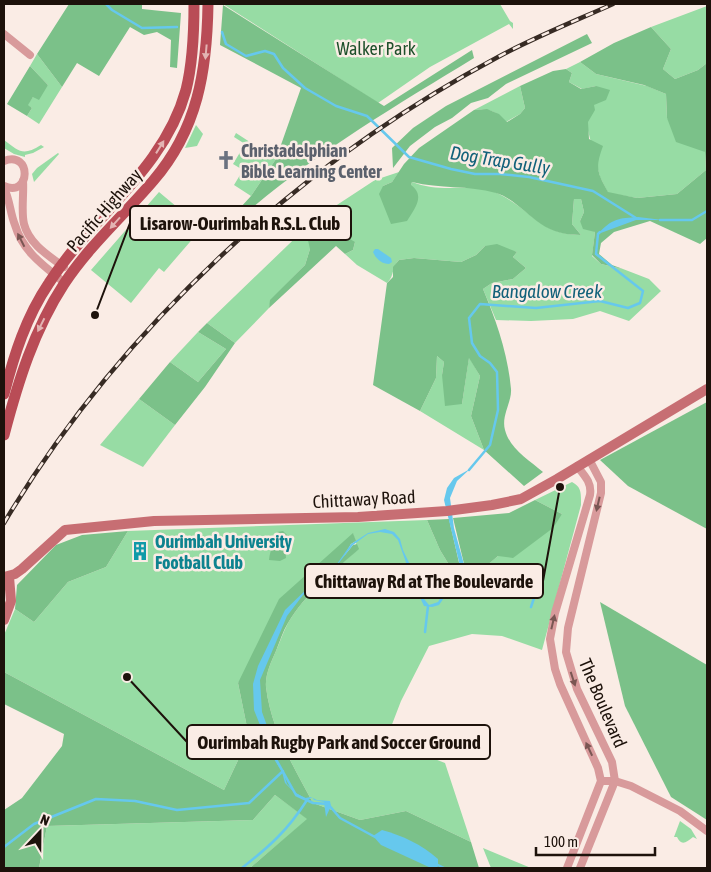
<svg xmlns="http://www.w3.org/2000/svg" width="711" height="872" viewBox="0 0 711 872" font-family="'Asap Condensed',sans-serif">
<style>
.green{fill:#97dca4}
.forest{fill:#7bc189}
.water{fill:#66c8ed}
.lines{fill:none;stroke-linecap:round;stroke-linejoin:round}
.stream{stroke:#66c8ed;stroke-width:2.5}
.street{stroke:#d89a9b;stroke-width:8}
.secondary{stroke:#c76e73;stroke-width:10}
.primary{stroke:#b94c56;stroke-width:11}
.rail-casing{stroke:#372b24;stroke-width:4.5}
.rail{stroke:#faece5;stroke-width:2.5;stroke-dasharray:8;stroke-linecap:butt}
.oneway{fill:#e3b4b3}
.oneway2{fill:#7a5653}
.labels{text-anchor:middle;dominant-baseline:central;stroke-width:5;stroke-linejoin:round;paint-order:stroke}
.park-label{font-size:18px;fill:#1e502b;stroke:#faece5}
.worship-label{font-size:18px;font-weight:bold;fill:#5b616d;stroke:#faece5;text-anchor:start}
.street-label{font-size:18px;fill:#1d120b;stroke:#faece5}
.culture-label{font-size:18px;font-weight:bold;fill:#0d838f;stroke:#faece5;text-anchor:start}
.water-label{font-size:19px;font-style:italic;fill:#12617a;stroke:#faece5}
.leader{fill:none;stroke:#1d120b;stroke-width:2}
.callout-dot{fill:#1d120b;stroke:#faece5;stroke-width:2}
.callout{fill:#faece5;stroke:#1d120b;stroke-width:2}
.callout-label{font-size:19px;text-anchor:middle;font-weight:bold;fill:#1d120b}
</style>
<rect width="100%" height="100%" fill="#faece5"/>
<g class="green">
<path d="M 223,4 L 500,4 L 510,21 L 513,23 L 513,29 L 509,24 L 430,67 L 378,103 Z"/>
<path d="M 707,6 L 707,63 L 698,70 L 675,79 L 663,69 L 671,49 L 651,27 Z"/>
<path d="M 37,54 L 62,87 L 39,124 L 27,116 L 32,108 L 27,105 L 33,97 L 48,85 L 30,66 Z"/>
<path d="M 580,62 L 596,74 L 647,86 L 666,94 L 667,118 L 705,152 L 706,170 L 677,194 L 637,198 L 608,193 L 600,177 L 586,123 L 594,105 L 596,86 L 582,89 L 569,82 L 572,73 L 566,69 Z"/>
<path d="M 520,86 L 525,108 L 520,114 L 506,122 C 497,111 489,108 474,110 Z"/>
<path d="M 196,125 L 203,134 L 197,146 L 185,148 Z"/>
<path d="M 236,133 L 276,159 L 251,196 L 234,185 L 243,170 L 233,164 L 245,144 L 234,137 Z"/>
<path d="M 4,140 C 20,152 23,156 41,145 L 44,147 L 33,153 L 25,155 L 25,157 L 14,154 L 4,148 Z"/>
<path d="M 58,153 L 59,154 L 34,182 L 32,174 L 37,168 Z"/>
<path d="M 399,172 L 392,182 L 383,186 L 411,185 L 412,182 C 418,184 424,186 431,187 C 453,190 478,184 499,194 C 532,210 539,234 581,235 L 572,224 L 574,199 L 581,199 L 584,212 L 580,221 L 595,232 L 592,256 L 601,264 L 623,269 L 649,279 L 661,291 L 629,321 L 600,311 L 573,319 L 531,321 L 496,320 L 483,289 L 492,283 L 513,279 L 526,268 L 513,257 L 517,252 L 485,246 L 476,255 L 461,262 L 414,258 L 399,260 C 391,268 395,275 387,283 L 357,265 L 345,254 L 353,250 L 355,242 L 310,249 L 305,265 L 271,300 L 269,308 L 235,343 L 207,323 L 314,220 L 375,180 Z"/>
<path d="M 159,192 L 202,228 L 164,272 L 159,268 L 131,303 L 91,270 Z"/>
<path d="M 198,332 L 226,349 L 198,382 L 170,362 Z"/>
<path d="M 437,356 L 444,362 L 442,375 L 462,404 L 469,357 L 480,376 L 471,416 L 484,450 L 420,411 L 436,378 Z"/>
<path d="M 139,399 L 175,425 L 143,467 L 100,445 Z"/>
<path d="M 572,482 C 582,487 581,494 581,505 L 542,650 L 502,636 L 472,634 L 429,646 L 401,701 L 386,740 L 445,763 L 471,842 L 406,811 L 360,820 L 313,803 C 293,766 271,729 266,687 C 265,675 271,662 276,651 C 280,642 283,632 288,623 C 305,594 334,571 358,549 L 353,534 L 238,683 L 249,737 L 224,790 L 4,672 L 4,635 L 15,609 L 34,622 L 68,582 L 106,567 L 128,531 L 427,520 L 440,550 L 454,573 L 470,573 L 481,570 L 498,556 L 562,514 L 535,500 Z"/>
<path d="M 275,795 L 308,819 L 250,868 L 39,868 L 47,826 L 253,820 Z"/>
<path d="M 680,821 L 691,829 L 697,839 L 693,837 C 686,843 681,846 677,837 L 674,837 Z"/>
<path d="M 483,848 L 531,868 L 491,868 Z"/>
</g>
<g class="forest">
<path d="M 69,4 L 142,4 L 142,9 L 181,13 L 177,68 L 170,67 L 171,40 L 157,32 L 144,35 L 130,27 L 99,76 L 77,63 L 62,87 L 37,54 Z"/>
<path d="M 223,5 L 384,106 L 472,50 L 474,58 C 392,108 309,157 237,221 L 229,220 L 251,196 L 276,159 L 301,88 L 220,45 Z"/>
<path d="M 651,27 L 671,49 L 663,69 L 675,79 L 698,70 L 707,63 L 707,238 L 700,244 L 650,221 L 614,232 L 601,243 L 599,254 L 612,265 L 623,269 L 601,264 L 592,255 L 595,232 L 583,229 L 580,221 L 584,212 L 581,199 L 574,199 L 572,224 L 581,235 C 567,235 552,232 541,224 C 526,214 513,198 496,193 C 468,185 440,189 412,182 L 411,185 C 426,196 414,209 407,221 L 391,224 L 379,194 L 383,186 L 392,182 L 404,164 L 419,148 L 474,110 L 487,109 L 499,114 L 507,122 L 520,114 L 525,108 L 520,86 L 553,71 L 566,69 L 572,73 L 569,82 L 581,89 L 596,86 L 610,90 L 606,100 L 594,105 L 595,110 L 588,122 L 589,139 L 603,146 C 595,168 597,172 608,192 L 637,198 L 677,194 L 706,170 L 705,152 L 676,142 L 667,118 L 666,94 L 644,85 L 596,74 L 580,62 L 614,43 Z"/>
<path d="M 587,34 L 592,43 L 506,84 L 488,98 L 471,103 L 452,118 L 435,127 L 410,146 L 393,168 L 392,148 L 413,128 L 446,106 Z"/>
<path d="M 30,66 L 48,85 L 39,100 L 33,97 L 28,105 L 32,108 L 27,116 L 7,104 Z"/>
<path d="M 329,227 L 355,242 L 353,250 L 345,254 L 336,246 L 269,308 L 270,300 L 305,265 L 310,249 L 307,236 L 316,229 Z"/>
<path d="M 497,244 L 517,252 L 513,257 L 526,268 L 513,279 L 492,283 L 483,289 C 496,320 508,354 511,389 C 512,402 501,416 505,430 C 510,449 529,460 543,472 L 524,486 L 484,450 L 471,416 L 480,376 L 469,358 L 462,404 L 445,406 L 442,375 L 444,362 L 437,356 L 436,378 L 420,411 L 373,385 L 387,283 L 393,277 L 393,267 L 399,260 L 414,258 L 461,262 L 476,255 L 485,246 Z"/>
<path d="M 207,323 L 235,343 L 205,387 L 175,425 L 139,399 L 170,362 L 198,382 L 226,349 L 198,332 Z"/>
<path d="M 707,402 L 707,529 L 628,486 L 600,460 Z"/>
<path d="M 535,500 L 562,514 L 553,528 L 513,558 L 498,556 C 486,566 478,574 461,573 L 465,568 L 453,518 L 509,513 Z"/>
<path d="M 449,519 L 460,567 L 456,573 L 454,573 L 440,550 L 427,520 Z"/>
<path d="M 128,531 L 106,567 L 68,582 L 34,622 L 15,609 L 17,585 L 56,545 L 82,535 Z"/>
<path d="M 283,531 L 287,535 L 292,544 L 285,545 L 286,558 L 280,561 L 269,560 C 270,549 275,542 277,532 Z"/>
<path d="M 353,533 L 356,541 L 351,544 L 344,556 L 353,545 L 357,544 L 359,549 C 334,571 305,594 288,623 C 283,631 280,641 276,651 C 271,662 265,675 266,687 C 271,729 293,766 313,803 L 360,820 L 406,811 L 471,842 L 479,868 L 250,868 L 307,819 L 275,795 L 253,820 L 47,826 L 39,868 L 4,868 L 4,810 L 22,798 L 62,746 L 64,734 L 4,704 L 4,672 L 224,790 L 249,737 L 238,683 L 279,599 Z"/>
<path d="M 600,602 L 707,665 L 707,820 L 671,797 L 625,706 Z"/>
</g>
<g class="water">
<path d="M 638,217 L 663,220 L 636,220 L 598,234 C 611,219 619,218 638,217 Z"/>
<path d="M 375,249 L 378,249 L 391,258 L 392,262 L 389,264 C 382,264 376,259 373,252 Z"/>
<path d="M 470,469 L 457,481 L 450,498 L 454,528 L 465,568 L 439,605 L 432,607 L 424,606 L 414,585 L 398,540 L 392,534 L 380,532 L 368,534 L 353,545 L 338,564 L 303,595 L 287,616 L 260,680 L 262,712 L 274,745 L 276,759 L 279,766 L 283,770 L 287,784 L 296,793 L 305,798 L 311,797 L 317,800 L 330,801 L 331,806 L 326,817 L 324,802 L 314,800 L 312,797 L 308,800 L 297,795 L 285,783 L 282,772 L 274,759 L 273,749 L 268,745 L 254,710 L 253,684 L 258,666 L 285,610 L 313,583 L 337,564 L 351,544 L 368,533 L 385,529 L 394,532 L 400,539 L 403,550 L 413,571 L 424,599 L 429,605 L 438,602 L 460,566 L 444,500 L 447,488 L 454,478 Z"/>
<path d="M 382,830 C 403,836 421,844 438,859 L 438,866 L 437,868 L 431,868 L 381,845 L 373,836 Z"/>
</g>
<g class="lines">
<g class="stream">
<path d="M 106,4 L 112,10 L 142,28 L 177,27"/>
<path d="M 222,32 L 226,44 L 246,56 L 265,51 L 274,54 L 283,68 L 305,88 L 336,106 L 367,116 L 409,157 L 451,169 L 475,174 L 500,174 L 529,177 L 593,191 L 636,218"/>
<path d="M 660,220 L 692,220 L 707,211"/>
<path d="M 469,470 L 490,445 L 498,410 L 497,372 L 490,363 L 480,356 L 472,343 L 469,318 L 480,304 L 536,308 L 600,301 L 628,308 L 640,303 L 643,291 L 596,254 L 598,234 L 600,232"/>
<path d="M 463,567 L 531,593 L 534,598 L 531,607"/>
<path d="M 425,632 L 428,606"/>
<path d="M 264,730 L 268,745 L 296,795 L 313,803 L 328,804 L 340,818 L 375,837"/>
<path d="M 4,847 L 34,824 L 96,799 L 135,801 L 177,810 L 249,803 L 283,771"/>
<path d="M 436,864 L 444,868"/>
<path d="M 242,868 C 270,846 288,830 307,800"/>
</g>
<g class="street">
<path d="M 4,34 L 30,55"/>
<path d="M 4,161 C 32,150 31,198 4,186"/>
<path d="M 23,181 C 24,194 21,212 24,224 C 29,244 49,256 64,267"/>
<path d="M 4,188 C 10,200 10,213 15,225 C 23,252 44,266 65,283"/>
<path d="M 601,781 L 615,781 L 631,786 L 680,811 L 707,831"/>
<path d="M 567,868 L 601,781 L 598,768 L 560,684 L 555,669 L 550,639 L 555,613 L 590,495 C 592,483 585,476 577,466"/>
<path d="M 580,868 L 615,781 L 612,762 L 577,689 L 566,652 L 568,628 L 601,493 L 601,482 L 589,459"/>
</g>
<g class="secondary">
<path d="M 4,577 L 15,574 L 22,569 L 65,530 L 154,521 L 358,517 L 447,511 L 492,505 L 521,499 L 557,479 L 707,389"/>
<path d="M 4,620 L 11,601 L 9,577"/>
</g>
<g class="primary">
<path d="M 4,394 C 14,355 26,317 49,283 C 92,216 164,170 186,90 C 193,62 194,33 194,4"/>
<path d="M 4,435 C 18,382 34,330 64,284 C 89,246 124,215 153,181 C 198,129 207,70 208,4"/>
</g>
<g class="rail-casing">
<path id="rail" d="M 4,523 C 119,330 299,163 498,57 C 535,37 575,21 613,4"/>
</g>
<use href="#rail" class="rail"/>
</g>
<defs><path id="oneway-solid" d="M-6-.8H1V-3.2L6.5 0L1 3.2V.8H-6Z" transform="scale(1.25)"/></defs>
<g class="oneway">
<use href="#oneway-solid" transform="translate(206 52) rotate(95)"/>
<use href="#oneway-solid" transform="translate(160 147) rotate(-58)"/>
<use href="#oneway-solid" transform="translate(115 223) rotate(132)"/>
<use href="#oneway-solid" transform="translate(41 325) rotate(117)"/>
</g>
<g class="oneway2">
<use href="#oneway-solid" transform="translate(21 240) rotate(-117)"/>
<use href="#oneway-solid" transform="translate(598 504) rotate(103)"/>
<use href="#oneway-solid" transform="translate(553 622) rotate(-77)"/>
<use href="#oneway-solid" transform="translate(573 679) rotate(72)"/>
<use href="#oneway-solid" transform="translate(589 749) rotate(-115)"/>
</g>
<defs>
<g id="church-bare" transform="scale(1.5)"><path d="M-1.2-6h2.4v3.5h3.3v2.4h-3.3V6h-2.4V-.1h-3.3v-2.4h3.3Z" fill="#6b7280" stroke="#faece5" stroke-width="2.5" paint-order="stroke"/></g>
<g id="building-bare" transform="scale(1.5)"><path d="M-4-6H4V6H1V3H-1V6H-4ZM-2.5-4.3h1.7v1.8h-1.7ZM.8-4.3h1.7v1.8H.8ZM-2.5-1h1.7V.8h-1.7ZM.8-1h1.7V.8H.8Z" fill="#0f9aa8" stroke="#faece5" stroke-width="2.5" paint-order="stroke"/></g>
</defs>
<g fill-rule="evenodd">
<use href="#church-bare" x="226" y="160"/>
<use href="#building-bare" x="140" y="551"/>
</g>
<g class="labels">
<g class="park-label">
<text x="376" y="48">Walker Park</text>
</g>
<g class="worship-label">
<text x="241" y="150">Christadelphian<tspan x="241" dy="21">Bible Learning Center</tspan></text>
</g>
<g class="street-label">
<text transform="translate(104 210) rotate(-49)">Pacific Highway</text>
<text transform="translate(364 499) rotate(-3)">Chittaway Road</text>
<text transform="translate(603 703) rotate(67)">The Boulevard</text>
</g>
<g class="culture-label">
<text x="155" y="541">Ourimbah University<tspan x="155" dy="21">Football Club</tspan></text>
</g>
<g class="water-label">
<text transform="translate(500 160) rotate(9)">Dog Trap Gully</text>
<text x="547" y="291">Bangalow Creek</text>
</g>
</g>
<path class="leader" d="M95 315L130 223M560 487L543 581M127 677L187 742"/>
<g class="callout-dot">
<circle cx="95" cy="315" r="5"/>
<circle cx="560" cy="487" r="5"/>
<circle cx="127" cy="677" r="5"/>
</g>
<g class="callout">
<rect x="130" y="206" width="221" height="34" rx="5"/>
<rect x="305" y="564" width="238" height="34" rx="5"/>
<rect x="187" y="725" width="303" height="34" rx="5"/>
</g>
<g class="callout-label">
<text x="240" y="230">Lisarow-Ourimbah R.S.L. Club</text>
<text x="424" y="588">Chittaway Rd at The Boulevarde</text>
<text x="339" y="749">Ourimbah Rugby Park and Soccer Ground</text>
</g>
<rect width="711" height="872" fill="none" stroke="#1d120b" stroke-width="10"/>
<g transform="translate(40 832) rotate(22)" stroke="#faece5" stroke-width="4" paint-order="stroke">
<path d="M0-4L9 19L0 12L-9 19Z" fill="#1d120b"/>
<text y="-8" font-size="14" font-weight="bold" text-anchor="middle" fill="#1d120b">N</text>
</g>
<path d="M536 847v8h119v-8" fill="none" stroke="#1d120b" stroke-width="2.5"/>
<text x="544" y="847" font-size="15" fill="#1d120b" stroke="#faece5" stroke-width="4" paint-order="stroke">100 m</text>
</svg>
